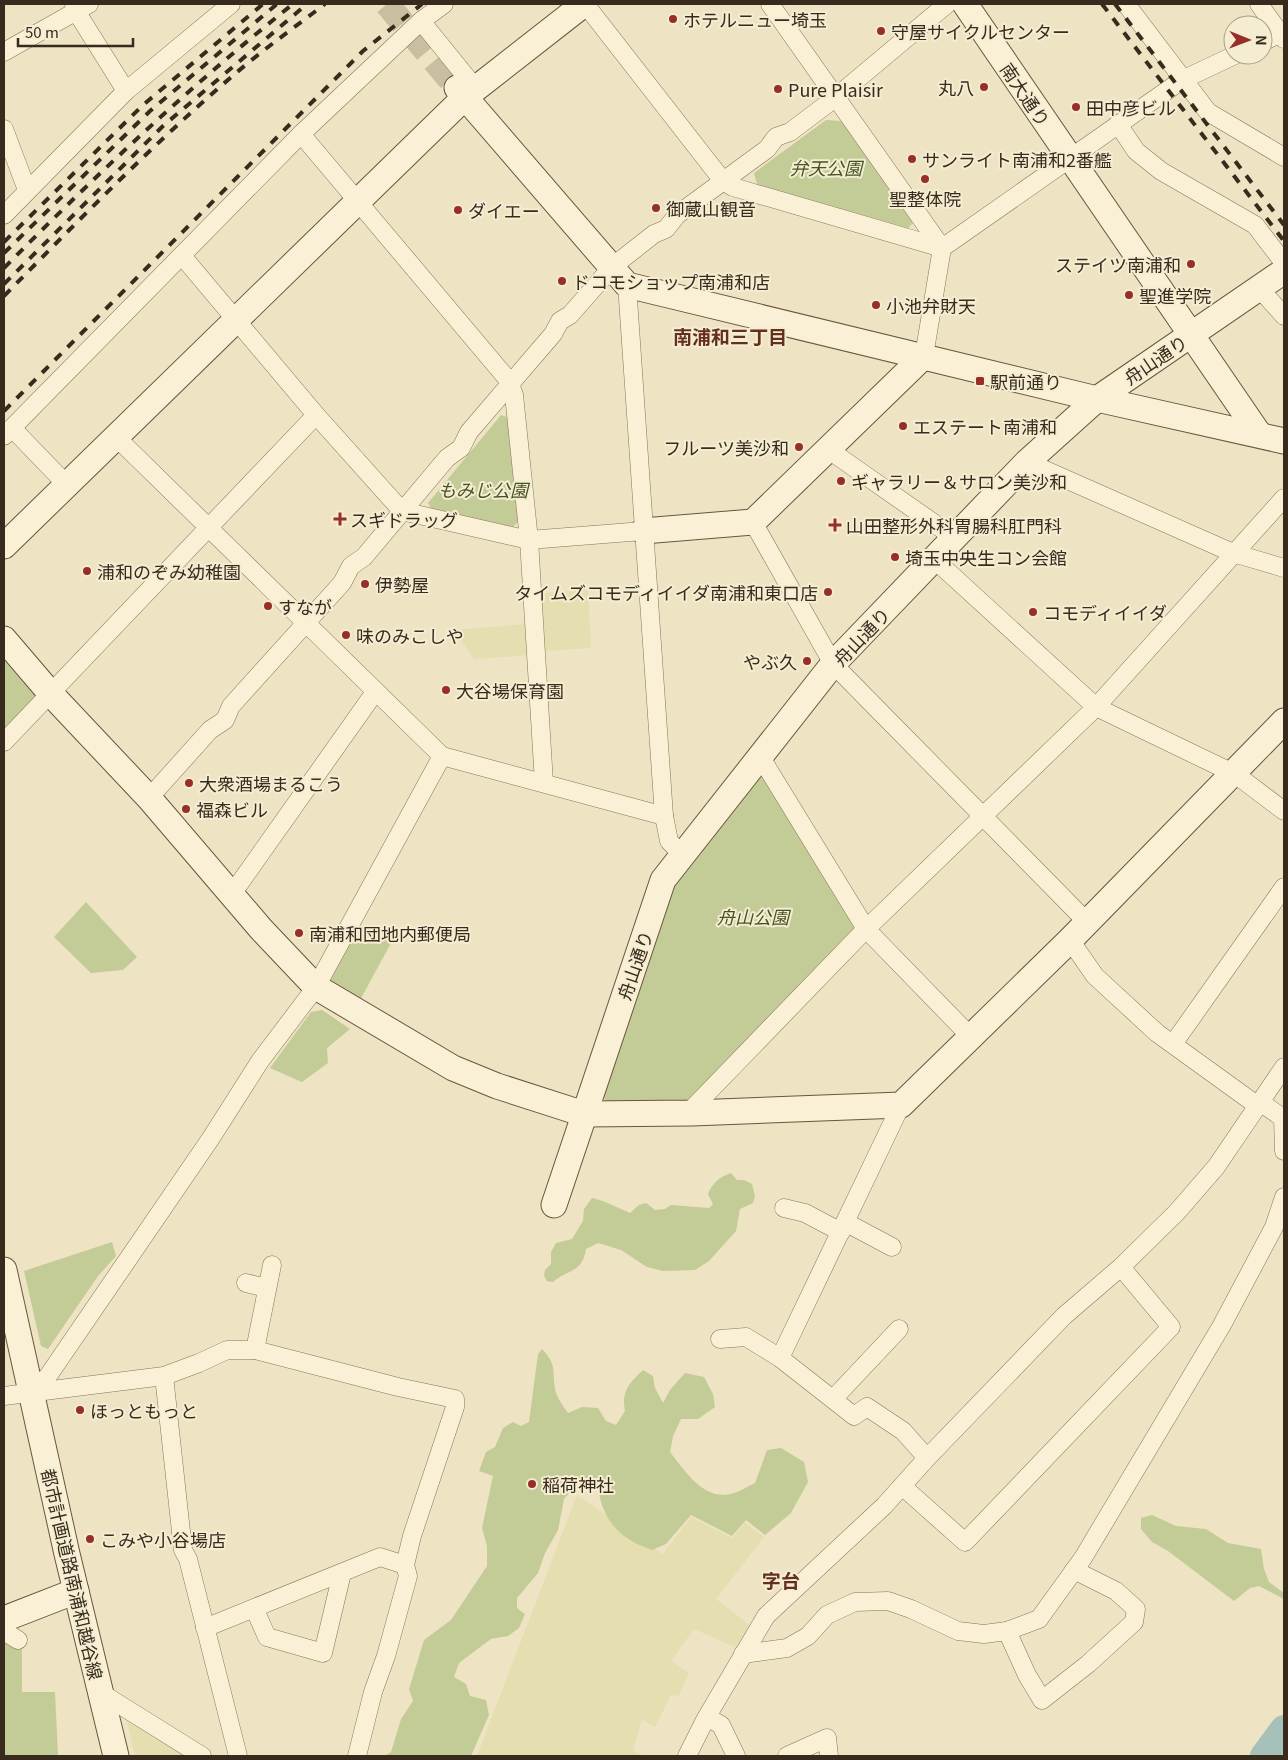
<svg xmlns="http://www.w3.org/2000/svg" width="1288" height="1760" viewBox="0 0 1288 1760" font-family="Georgia,'Noto Sans JP',serif">
<style>
.farmland{fill:#e4deb0}
.green{fill:#c3cc96}
.lines{fill:none;stroke-linecap:round;stroke-linejoin:round}
.river{stroke:#a5c1ba;stroke-width:28}
.secondary-tunnel{stroke:#cabea1;stroke-width:25;stroke-dasharray:25 12;stroke-linecap:butt}
.street-casing{stroke:#887459;stroke-width:19}
.secondary-casing{stroke:#6a553d;stroke-width:27}
.street{stroke:#f9f0d6;stroke-width:18}
.secondary{stroke:#f9f0d6;stroke-width:25}
.rail{stroke:#382b1e;stroke-width:4;stroke-dasharray:9 9;stroke-linecap:butt}
.poi-dot{fill:#972e29;stroke:#f5edd2;stroke-width:2}
.labels{text-anchor:middle;dominant-baseline:central;stroke-width:4;stroke-linejoin:round;paint-order:stroke}
.poi-label{font-size:18px;fill:#382b1e;stroke:#f5edd2;text-anchor:start}
.street-label{font-size:18px;fill:#382b1e;stroke:#f5edd2}
.park-label{font-size:18px;font-style:italic;fill:#465424;stroke:#f5edd2}
.neighbourhood-label{font-size:19px;font-weight:bold;fill:#652f1d;stroke:#f5edd2}
</style>
<rect width="100%" height="100%" fill="#eee3c2"/>
<g class="farmland">
<path d="M 588,590 L 591,648 L 543,651 L 539,593 Z"/>
<path d="M 527,624 L 529,655 L 474,659 L 454,630 Z"/>
<path d="M 577,1495 L 663,1554 L 691,1517 L 732,1538 L 745,1523 L 764,1537 L 716,1599 L 751,1626 L 737,1648 L 694,1629 L 671,1661 L 689,1673 L 679,1696 L 671,1695 L 655,1727 L 642,1719 L 633,1750 L 643,1756 L 477,1756 Z"/>
<path d="M 126,1718 L 188,1755 L 135,1756 Z"/>
</g>
<g class="green">
<path d="M 826,120 L 841,121 L 914,221 L 907,230 L 758,188 L 754,173 Z"/>
<path d="M 501,415 L 510,418 L 519,521 L 511,529 L 433,512 L 428,503 Z"/>
<path d="M 4,650 L 42,694 L 4,734 Z"/>
<path d="M 767,776 L 856,920 L 856,932 L 684,1106 L 610,1105 L 602,1096 L 676,878 L 757,777 Z"/>
<path d="M 86,902 L 137,957 L 123,970 L 91,973 L 54,937 Z"/>
<path d="M 358,924 L 391,943 L 359,1002 L 329,984 L 328,975 Z"/>
<path d="M 322,1010 L 350,1029 L 327,1048 L 328,1063 L 302,1082 L 270,1068 L 311,1012 Z"/>
<path d="M 731,1173 L 737,1180 L 744,1180 L 752,1184 L 755,1196 L 753,1203 L 740,1209 L 736,1231 L 709,1261 L 695,1270 L 663,1271 L 647,1267 L 621,1250 L 598,1243 L 586,1249 C 582,1274 567,1269 553,1282 L 547,1281 L 544,1276 L 545,1270 L 551,1264 L 551,1252 L 556,1243 L 572,1239 L 583,1221 L 584,1209 L 592,1198 L 603,1201 L 630,1213 L 639,1205 L 646,1203 L 655,1210 L 665,1209 L 671,1205 L 709,1208 L 713,1204 L 708,1194 C 713,1182 720,1177 731,1173 Z"/>
<path d="M 112,1242 L 116,1256 L 98,1276 L 48,1349 L 41,1346 L 24,1271 Z"/>
<path d="M 542,1349 C 557,1365 552,1369 555,1389 C 557,1398 563,1406 568,1413 L 582,1407 L 598,1408 L 606,1421 L 616,1425 L 625,1411 C 621,1392 629,1383 643,1370 L 653,1376 L 655,1388 L 663,1403 L 670,1390 L 685,1373 L 704,1377 L 713,1394 L 715,1407 L 698,1419 L 681,1419 L 673,1436 L 670,1452 C 685,1471 705,1503 734,1493 C 741,1491 748,1486 755,1483 L 767,1450 L 781,1448 L 804,1462 L 808,1482 L 791,1513 L 765,1535 L 746,1520 L 732,1536 L 691,1515 L 666,1544 L 652,1550 C 620,1539 604,1522 598,1489 L 580,1481 L 564,1499 L 558,1530 L 545,1553 L 538,1573 L 517,1598 L 517,1608 L 525,1614 L 519,1628 L 508,1636 L 491,1639 L 459,1663 L 454,1677 L 466,1684 L 470,1696 L 486,1700 L 489,1715 L 471,1756 L 385,1756 L 391,1752 L 401,1719 L 413,1701 L 409,1689 L 424,1640 L 451,1620 L 487,1566 L 487,1546 L 482,1528 L 493,1476 L 479,1471 L 486,1452 L 495,1447 L 503,1428 L 513,1422 L 521,1426 L 529,1422 L 538,1354 Z"/>
<path d="M 1152,1515 L 1176,1526 L 1206,1529 L 1228,1543 L 1261,1549 L 1264,1569 L 1269,1582 L 1284,1593 L 1284,1599 L 1259,1586 L 1250,1588 L 1234,1601 L 1168,1551 L 1152,1542 L 1141,1529 L 1141,1518 Z"/>
<path d="M 4,1641 L 14,1643 L 22,1649 L 22,1692 L 55,1692 L 58,1756 L 4,1756 Z"/>
</g>
<g class="lines">
<path class="river" d="M 1264,1756 L 1284,1729"/>
<path class="secondary-tunnel" d="M 387,4 L 457,88"/>
<g class="street-casing">
<g id="street">
<path d="M 74,4 L 76,11 L 126,91"/>
<path d="M 585,4 L 723,181 L 733,187 L 942,248"/>
<path d="M 770,4 L 942,248"/>
<path d="M 1126,4 L 1208,112 L 1284,157"/>
<path d="M 1259,4 L 1284,39"/>
<path d="M 421,21 L 476,89"/>
<path d="M 1263,42 L 1284,31"/>
<path d="M 4,52 L 89,4"/>
<path d="M 1118,124 L 1136,151 L 1161,171 L 1255,225 L 1284,263"/>
<path d="M 4,129 L 27,190"/>
<path d="M 301,134 L 509,381 L 514,395 L 529,540 L 544,783"/>
<path d="M 4,215 L 126,91 L 231,4"/>
<path d="M 183,257 L 316,415 L 402,511 L 529,540 L 643,531"/>
<path d="M 627,285 L 664,816 L 669,841 L 682,855"/>
<path d="M 1260,289 L 1284,316"/>
<path d="M 924,356 L 942,248 L 1182,80 L 1235,55"/>
<path d="M 12,428 L 67,485"/>
<path d="M 4,436 L 301,134 L 421,21 L 444,4"/>
<path d="M 116,437 L 442,756 L 664,816"/>
<path d="M 829,450 L 955,538"/>
<path d="M 1027,462 L 1233,553 L 1284,568"/>
<path d="M 753,522 L 833,664 L 1087,922"/>
<path d="M 935,560 L 1096,707 L 1235,774 L 1284,811"/>
<path d="M 4,742 L 316,415"/>
<path d="M 760,756 L 866,929 L 971,1037"/>
<path d="M 149,798 L 210,730 L 225,720 L 231,706 L 342,583 L 351,566 L 364,557 L 447,458 L 461,448 L 469,432 L 553,334 L 560,321 L 570,315 L 612,267 L 654,234 L 666,229 L 677,215 L 767,149 L 776,137 L 790,132 L 835,98 L 947,4"/>
<path d="M 232,894 L 375,692"/>
<path d="M 1070,940 L 1095,976 L 1157,1033 L 1258,1106"/>
<path d="M 1173,1044 L 1284,887"/>
<path d="M 1260,1102 L 1283,1118 L 1284,1151"/>
<path d="M 688,1113 L 866,929 L 1096,707 L 1284,498"/>
<path d="M 784,1208 L 805,1213 L 841,1232"/>
<path d="M 845,1222 L 892,1247"/>
<path d="M 246,1283 L 267,1288"/>
<path d="M 720,1339 L 746,1337 L 780,1358 L 854,1416 L 867,1407 L 903,1431 L 927,1458"/>
<path d="M 255,1350 L 272,1265"/>
<path d="M 780,1358 L 901,1105"/>
<path d="M 164,1376 L 183,1550 L 188,1559 L 238,1756"/>
<path d="M 32,1392 L 48,1376 L 211,1138 L 260,1061 L 316,987 L 442,756"/>
<path d="M 4,1396 L 164,1376 L 199,1363 L 227,1350 L 255,1350 L 398,1387 L 455,1399 L 455,1407 L 412,1536 L 405,1565 L 408,1576 L 386,1656 L 373,1692 L 357,1756"/>
<path d="M 833,1399 L 899,1329"/>
<path d="M 902,1486 L 965,1542 L 1171,1327 L 1121,1267"/>
<path d="M 255,1610 L 267,1637 L 323,1653 L 342,1573"/>
<path d="M 205,1628 L 380,1557 L 405,1565"/>
<path d="M 4,1631 L 18,1640"/>
<path d="M 1007,1631 L 1027,1675 L 1042,1700 L 1088,1664 L 1134,1622 L 1136,1609 L 1116,1591 L 1074,1570"/>
<path d="M 743,1654 L 787,1648 L 808,1636 L 827,1615 L 855,1602 L 888,1601 L 911,1609 L 958,1631 L 984,1634 L 1007,1631 L 1039,1619 L 1083,1558 L 1222,1325 L 1274,1227 L 1284,1197"/>
<path d="M 101,1693 L 202,1756"/>
<path d="M 707,1717 L 721,1725 L 736,1756"/>
<path d="M 687,1756 L 705,1720 L 766,1616 L 884,1506 L 927,1458 L 1064,1316 L 1121,1267 L 1177,1212 L 1216,1167 L 1284,1067"/>
<path d="M 787,1756 L 827,1738 L 829,1756"/>
</g>
</g>
<g class="secondary-casing">
<g id="secondary">
<path d="M 965,4 L 1259,434"/>
<path d="M 457,88 L 627,285 L 1097,399 L 1284,441"/>
<path d="M 643,531 L 753,522 L 924,356"/>
<path d="M 4,546 L 465,97 L 584,4"/>
<path d="M 4,639 L 51,694 L 149,798 L 261,929 L 316,987 L 453,1068 L 497,1086 L 584,1114 L 692,1113 L 901,1105 L 1070,940 L 1284,721"/>
<path d="M 554,1205 L 663,880 L 833,664 L 1027,462 L 1097,399 L 1284,271"/>
<path d="M 4,1270 L 67,1554 L 116,1756"/>
<path d="M 4,1619 L 76,1591"/>
</g>
</g>
<use href="#street" class="street"/>
<use href="#secondary" class="secondary"/>
<g class="rail">
<path d="M 1102,4 L 1284,241"/>
<path d="M 1115,4 L 1284,225"/>
<path d="M 4,242 L 143,105 L 263,4"/>
<path d="M 4,253 L 150,111 L 277,4"/>
<path d="M 4,268 C 96,175 190,86 293,4"/>
<path d="M 4,284 L 163,126 L 307,4"/>
<path d="M 4,296 C 79,220 154,143 236,73 C 264,49 295,27 325,4"/>
<path d="M 4,411 L 363,51 L 422,4"/>
</g>
</g>
<g class="poi-dot">
<circle cx="673" cy="19" r="5"/>
<circle cx="881" cy="31" r="5"/>
<circle cx="984" cy="87" r="5"/>
<circle cx="778" cy="89" r="5"/>
<circle cx="1076" cy="107" r="5"/>
<circle cx="912" cy="159" r="5"/>
<circle cx="925" cy="179" r="5"/>
<circle cx="656" cy="208" r="5"/>
<circle cx="458" cy="210" r="5"/>
<circle cx="1191" cy="264" r="5"/>
<circle cx="562" cy="281" r="5"/>
<circle cx="1129" cy="295" r="5"/>
<circle cx="876" cy="305" r="5"/>
<rect x="975" y="376" width="10" height="10" rx="2.5"/>
<circle cx="903" cy="426" r="5"/>
<circle cx="799" cy="447" r="5"/>
<circle cx="841" cy="481" r="5"/>
<path d="M337.5 511.5h5v5h5v5h-5v5h-5v-5h-5v-5h5z"/>
<path d="M832.5 517.5h5v5h5v5h-5v5h-5v-5h-5v-5h5z"/>
<circle cx="895" cy="557" r="5"/>
<circle cx="87" cy="571" r="5"/>
<circle cx="365" cy="584" r="5"/>
<circle cx="828" cy="592" r="5"/>
<circle cx="268" cy="606" r="5"/>
<circle cx="1033" cy="612" r="5"/>
<circle cx="346" cy="635" r="5"/>
<circle cx="807" cy="661" r="5"/>
<circle cx="446" cy="690" r="5"/>
<circle cx="189" cy="783" r="5"/>
<circle cx="186" cy="809" r="5"/>
<circle cx="299" cy="933" r="5"/>
<circle cx="80" cy="1410" r="5"/>
<circle cx="532" cy="1484" r="5"/>
<circle cx="90" cy="1539" r="5"/>
</g>
<g class="labels">
<g class="poi-label">
<text x="683" y="19">ホテルニュー埼玉</text>
<text x="891" y="31">守屋サイクルセンター</text>
<text x="974" y="87" text-anchor="end">丸八</text>
<text x="788" y="89">Pure Plaisir</text>
<text x="1086" y="107">田中彦ビル</text>
<text x="922" y="159">サンライト南浦和2番艦</text>
<text x="925" y="198" text-anchor="middle">聖整体院</text>
<text x="666" y="208">御蔵山観音</text>
<text x="468" y="210">ダイエー</text>
<text x="1181" y="264" text-anchor="end">ステイツ南浦和</text>
<text x="572" y="281">ドコモショップ南浦和店</text>
<text x="1139" y="295">聖進学院</text>
<text x="886" y="305">小池弁財天</text>
<text x="990" y="381">駅前通り</text>
<text x="913" y="426">エステート南浦和</text>
<text x="789" y="447" text-anchor="end">フルーツ美沙和</text>
<text x="851" y="481">ギャラリー＆サロン美沙和</text>
<text x="350" y="519">スギドラッグ</text>
<text x="846" y="525">山田整形外科胃腸科肛門科</text>
<text x="905" y="557">埼玉中央生コン会館</text>
<text x="97" y="571">浦和のぞみ幼稚園</text>
<text x="375" y="584">伊勢屋</text>
<text x="818" y="592" text-anchor="end">タイムズコモディイイダ南浦和東口店</text>
<text x="278" y="606">すなが</text>
<text x="1043" y="612">コモディイイダ</text>
<text x="356" y="635">味のみこしや</text>
<text x="797" y="661" text-anchor="end">やぶ久</text>
<text x="456" y="690">大谷場保育園</text>
<text x="199" y="783">大衆酒場まるこう</text>
<text x="196" y="809">福森ビル</text>
<text x="309" y="933">南浦和団地内郵便局</text>
<text x="90" y="1410">ほっともっと</text>
<text x="542" y="1484">稲荷神社</text>
<text x="100" y="1539">こみや小谷場店</text>
</g>
<g class="street-label">
<text transform="translate(1026 94) rotate(56)">南大通り</text>
<text transform="translate(1155 359) rotate(-34)">舟山通り</text>
<text transform="translate(861 636) rotate(-46)">舟山通り</text>
<text transform="translate(634 965) rotate(-71)">舟山通り</text>
<text transform="translate(73 1574) rotate(77)">都市計画道路南浦和越谷線</text>
</g>
<g class="park-label">
<text x="826" y="167">弁天公園</text>
<text x="483" y="489">もみじ公園</text>
<text x="753" y="916">舟山公園</text>
</g>
<g class="neighbourhood-label">
<text x="730" y="335">南浦和三丁目</text>
<text x="781" y="1579">字台</text>
</g>
</g>
<rect width="1288" height="1760" fill="none" stroke="#382b1e" stroke-width="10"/>
<g transform="translate(1248 40) rotate(91)"><circle r="24" fill="#f5edd2" stroke="#a99f8a"/>
<path d="M0-4L9 19L0 12L-9 19Z" fill="#972e29"/>
<text y="-8" font-size="14" font-weight="bold" text-anchor="middle" fill="#382b1e">N</text>
</g>
<path d="M18 38v8h115v-8" fill="none" stroke="#382b1e" stroke-width="2.5"/>
<text x="25" y="38" font-size="15" fill="#382b1e" stroke="#f5edd2" stroke-width="4" paint-order="stroke">50 m</text>
</svg>
